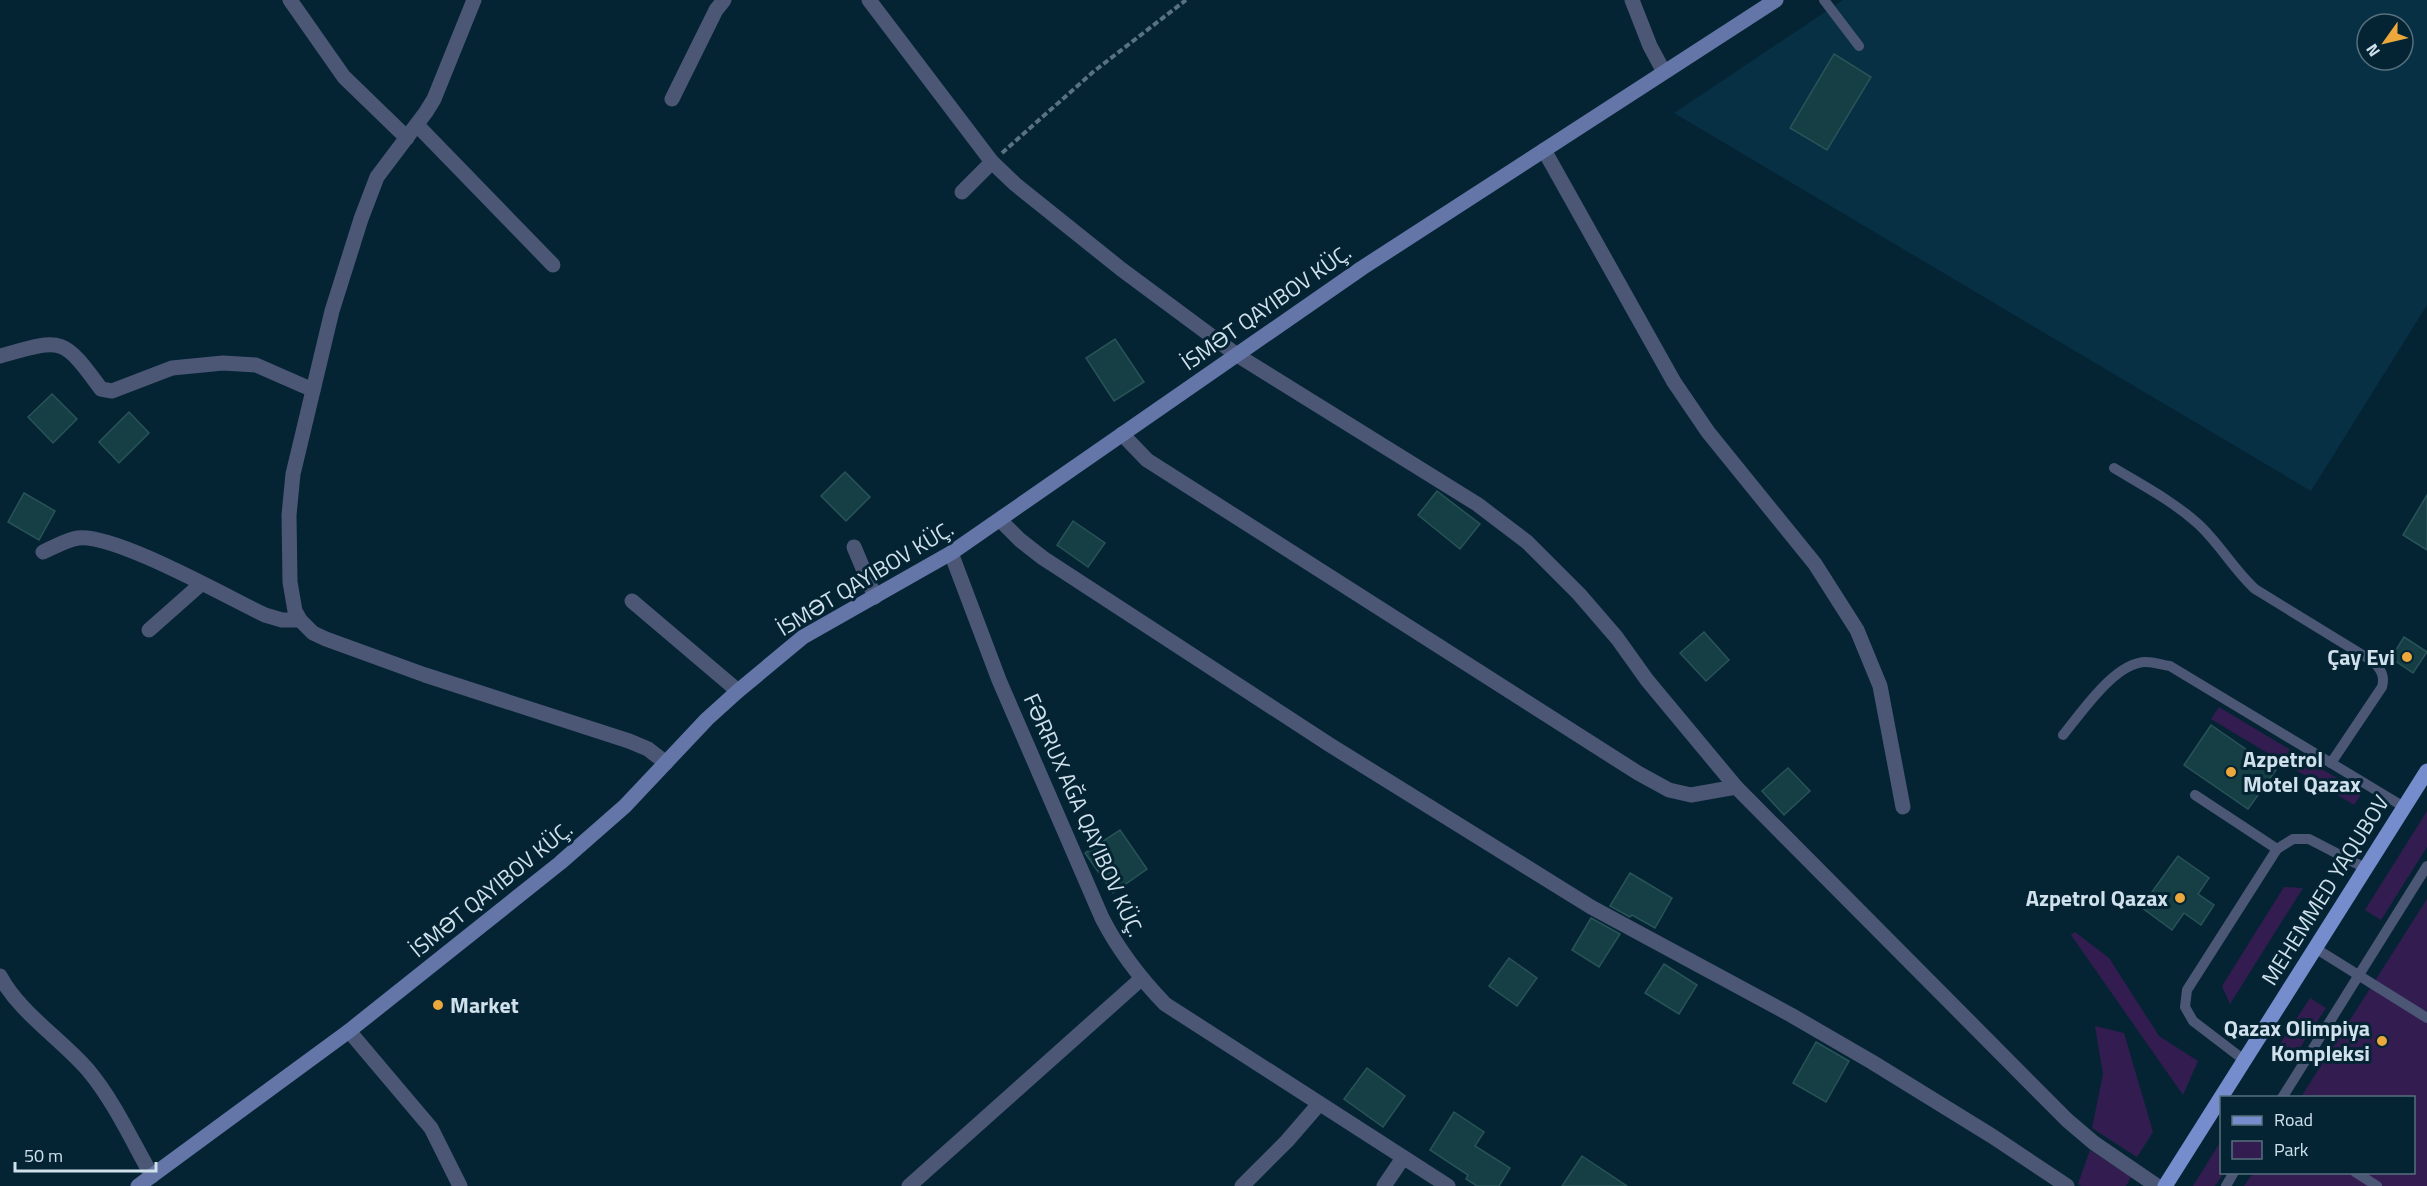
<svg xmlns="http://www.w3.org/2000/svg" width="2427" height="1186" viewBox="0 0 2427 1186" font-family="'Titillium Web',sans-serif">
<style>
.built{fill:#073044;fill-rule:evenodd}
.green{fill:#331c50}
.building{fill:#153f44;stroke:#285357;stroke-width:1.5}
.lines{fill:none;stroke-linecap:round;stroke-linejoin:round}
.path{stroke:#587280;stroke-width:4;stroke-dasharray:6 3;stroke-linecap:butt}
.lane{stroke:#4c5776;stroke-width:10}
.street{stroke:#4c5776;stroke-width:15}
.secondary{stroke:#6475a7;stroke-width:15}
.primary{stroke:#768dcd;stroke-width:15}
.poi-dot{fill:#eda83c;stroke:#042434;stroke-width:2}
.labels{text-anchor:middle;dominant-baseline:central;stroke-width:6;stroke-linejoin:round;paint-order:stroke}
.street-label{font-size:22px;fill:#d0e1ec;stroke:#042434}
.poi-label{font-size:22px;font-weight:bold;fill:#d0e1ec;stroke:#042434;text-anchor:end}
</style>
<rect width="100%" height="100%" fill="#042434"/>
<path class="built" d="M 1843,0 L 2427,0 L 2427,305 L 2311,491 L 1674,113 ZM 2367,24 L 2403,24 L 2403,60 L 2367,60 Z"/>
<g class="green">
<path d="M 2219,707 L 2362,793 L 2354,805 L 2211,719 Z"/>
<path d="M 2427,811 L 2427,847 L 2381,920 L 2365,910 Z"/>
<path d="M 2284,887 L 2303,888 L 2230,1004 L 2222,986 Z"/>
<path d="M 2427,899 L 2427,1186 L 2244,1186 L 2253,1173 L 2414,1172 L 2414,1098 L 2301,1097 Z"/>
<path d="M 2075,932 L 2109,958 L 2159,1036 L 2198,1061 L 2183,1095 L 2071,935 Z"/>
<path d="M 2310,998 L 2326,1008 L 2290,1063 L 2274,1053 Z"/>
<path d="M 2095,1026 L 2124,1033 L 2153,1132 L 2137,1157 L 2092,1128 L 2103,1074 Z"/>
<path d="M 2221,1141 L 2222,1172 L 2224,1173 L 2215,1186 L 2193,1186 Z"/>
<path d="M 2090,1150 L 2131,1177 L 2126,1186 L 2081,1186 L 2078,1184 Z"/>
</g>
<g class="building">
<path d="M 1834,54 L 1871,77 L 1827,150 L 1790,128 Z"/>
<path d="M 1115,339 L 1144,382 L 1114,401 L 1086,358 Z"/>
<path d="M 52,394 L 77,419 L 53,443 L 28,417 Z"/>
<path d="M 129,412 L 149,433 L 119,463 L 99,442 Z"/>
<path d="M 845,472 L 870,497 L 846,521 L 821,496 Z"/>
<path d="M 1437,491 L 1480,524 L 1460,549 L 1418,515 Z"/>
<path d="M 24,493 L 55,511 L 39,540 L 8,522 Z"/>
<path d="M 2427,495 L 2427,550 L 2403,535 Z"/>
<path d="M 1073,521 L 1105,543 L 1088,567 L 1057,545 Z"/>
<path d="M 1704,632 L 1729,660 L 1706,681 L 1680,653 Z"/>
<path d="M 2404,637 L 2427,652 L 2413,673 L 2391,658 Z"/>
<path d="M 2211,725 L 2276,770 L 2248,809 L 2184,765 Z"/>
<path d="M 1788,768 L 1810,791 L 1784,815 L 1762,791 Z"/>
<path d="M 1120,830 L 1147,869 L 1113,893 L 1085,853 Z"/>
<path d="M 2178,856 L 2209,878 L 2198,894 L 2214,905 L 2201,925 L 2184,913 L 2172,930 L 2141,907 Z"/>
<path d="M 1630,873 L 1672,898 L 1655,928 L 1632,915 L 1630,917 L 1610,906 Z"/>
<path d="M 1591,918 L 1620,934 L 1599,967 L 1572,950 Z"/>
<path d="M 1509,958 L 1537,978 L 1517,1006 L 1489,986 Z"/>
<path d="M 1664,964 L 1697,985 L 1679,1014 L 1645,993 Z"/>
<path d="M 1816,1042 L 1849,1061 L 1826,1102 L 1793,1083 Z"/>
<path d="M 1367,1068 L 1405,1096 L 1383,1127 L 1344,1099 Z"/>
<path d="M 1454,1112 L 1484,1132 L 1475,1146 L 1510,1168 L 1499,1186 L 1477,1186 L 1466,1179 L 1468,1175 L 1430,1150 Z"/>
<path d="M 1582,1156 L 1627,1186 L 1562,1186 Z"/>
</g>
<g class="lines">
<path class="path" d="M 1002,153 L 1093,72 L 1186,0"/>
<g class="lane">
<path d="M 1824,0 L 1859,46"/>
<path d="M 2114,468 C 2142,485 2171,500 2196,522 C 2218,541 2233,569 2255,589 L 2374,662 C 2381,670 2385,676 2382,687 L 2331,763"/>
<path d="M 2063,735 C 2082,712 2115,662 2146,662 C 2154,662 2162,665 2170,666 L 2404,807"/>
<path d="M 2195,795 L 2277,849"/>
<path d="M 2315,948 L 2427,1018"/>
<path d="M 2244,1060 L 2193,1021 L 2185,1007 L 2187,990 L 2277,849 L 2293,839 L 2309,839 L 2365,868"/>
<path d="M 2282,1098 L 2427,866"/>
<path d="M 2355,1172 L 2377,1186"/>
<path d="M 2226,1186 L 2234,1172"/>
</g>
<g class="street">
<path d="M 290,0 L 344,77 L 407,138"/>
<path d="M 474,0 L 434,99 L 426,112 L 377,177 L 361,219 L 332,311 L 293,474 L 289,515 L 290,582 L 295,611 L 300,620 L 313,633 L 326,639 L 425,675 L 629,741 L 648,749 L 666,763"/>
<path d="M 869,0 L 992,162 L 1015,184 L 1121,269 L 1237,355 L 1477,504 L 1527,542 L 1579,594 L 1617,638 L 1647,680 L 1736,787 L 2067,1120 L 2094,1143 L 2157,1186"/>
<path d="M 1632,0 L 1650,46 L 1664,72"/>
<path d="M 672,99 L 716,10 L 724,0"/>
<path d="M 417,125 L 553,265"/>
<path d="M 1544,150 L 1674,382 L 1708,432 L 1815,564 L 1857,630 L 1880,686 L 1903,807"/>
<path d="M 962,192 L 992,162"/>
<path d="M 0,356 C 61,339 62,335 101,389 L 112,391 L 172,368 L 223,363 L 256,365 L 313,390"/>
<path d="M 1122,434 L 1147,460 L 1638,773 L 1669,790 L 1691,795 L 1736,787"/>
<path d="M 1000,520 L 1020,540 L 1043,558 L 1330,745 L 1591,907 L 1791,1015 L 1872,1062 L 1992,1136 L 2067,1186"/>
<path d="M 854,547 L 875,597"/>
<path d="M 43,552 C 54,547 66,540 78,538 C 114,533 227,597 265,615 L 282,620 L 300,620"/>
<path d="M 951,553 L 999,680 L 1102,918 C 1119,951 1139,977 1165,1004 L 1448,1186"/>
<path d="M 632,601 L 738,691"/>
<path d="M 149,630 L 201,584"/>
<path d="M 0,976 C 20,1013 60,1038 88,1070 C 114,1101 132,1141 152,1176"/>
<path d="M 349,1031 L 431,1128 L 460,1186"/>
<path d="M 909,1186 L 1141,979"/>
<path d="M 1242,1186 L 1287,1141 L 1319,1104"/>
<path d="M 1384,1186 L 1403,1158"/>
</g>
<path class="secondary" d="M 138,1186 L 349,1031 L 560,863 L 625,806 L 707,719 L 738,691 L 803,637 L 951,553 L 1362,268 L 1776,0"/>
<path class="primary" d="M 2165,1186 L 2427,771"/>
</g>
<g class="poi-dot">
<circle cx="2407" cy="657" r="6"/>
<circle cx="2231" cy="772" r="6"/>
<circle cx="2180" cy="898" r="6"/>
<circle cx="438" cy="1005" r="6"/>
<circle cx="2382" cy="1041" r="6"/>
</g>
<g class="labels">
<g class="street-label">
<text transform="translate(1266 307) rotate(-35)">İSMƏT QAYIBOV KÜÇ.</text>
<text transform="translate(865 578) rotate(-31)">İSMƏT QAYIBOV KÜÇ.</text>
<text transform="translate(1084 815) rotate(66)">FƏRRUX AĞA QAYIBOV KÜÇ.</text>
<text transform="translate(491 889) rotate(-39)">İSMƏT QAYIBOV KÜÇ.</text>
<text transform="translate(2325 890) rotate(-58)">MEHEMMED YAQUBOV</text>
</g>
<g class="poi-label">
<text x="2395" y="657">Çay Evi</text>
<text x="2243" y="759" text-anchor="start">Azpetrol<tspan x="2243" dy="25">Motel Qazax</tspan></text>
<text x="2168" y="898">Azpetrol Qazax</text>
<text x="450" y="1005" text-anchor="start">Market</text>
<text x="2370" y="1028">Qazax Olimpiya<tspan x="2370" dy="25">Kompleksi</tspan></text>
</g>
</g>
<rect x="2220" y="1096" width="195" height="78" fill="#042434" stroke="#56707e" stroke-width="1.5"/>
<rect x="2232" y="1116" width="30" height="9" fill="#768dcd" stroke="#56707e" stroke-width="1.5"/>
<text x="2274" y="1126" font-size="18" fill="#d0e1ec">Road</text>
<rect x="2232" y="1141" width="30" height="18" fill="#331c50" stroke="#56707e" stroke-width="1.5"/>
<text x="2274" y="1156" font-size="18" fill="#d0e1ec">Park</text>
<g transform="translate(2385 42) rotate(236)"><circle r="28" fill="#042434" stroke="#56707e" stroke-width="1.5"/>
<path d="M0-4.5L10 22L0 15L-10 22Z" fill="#eda83c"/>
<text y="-9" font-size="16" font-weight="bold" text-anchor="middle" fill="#d0e1ec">N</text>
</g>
<path d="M15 1162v9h141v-9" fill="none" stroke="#d0e1ec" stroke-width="3"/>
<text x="24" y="1162" font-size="18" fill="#d0e1ec" stroke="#042434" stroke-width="4.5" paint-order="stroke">50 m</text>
</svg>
